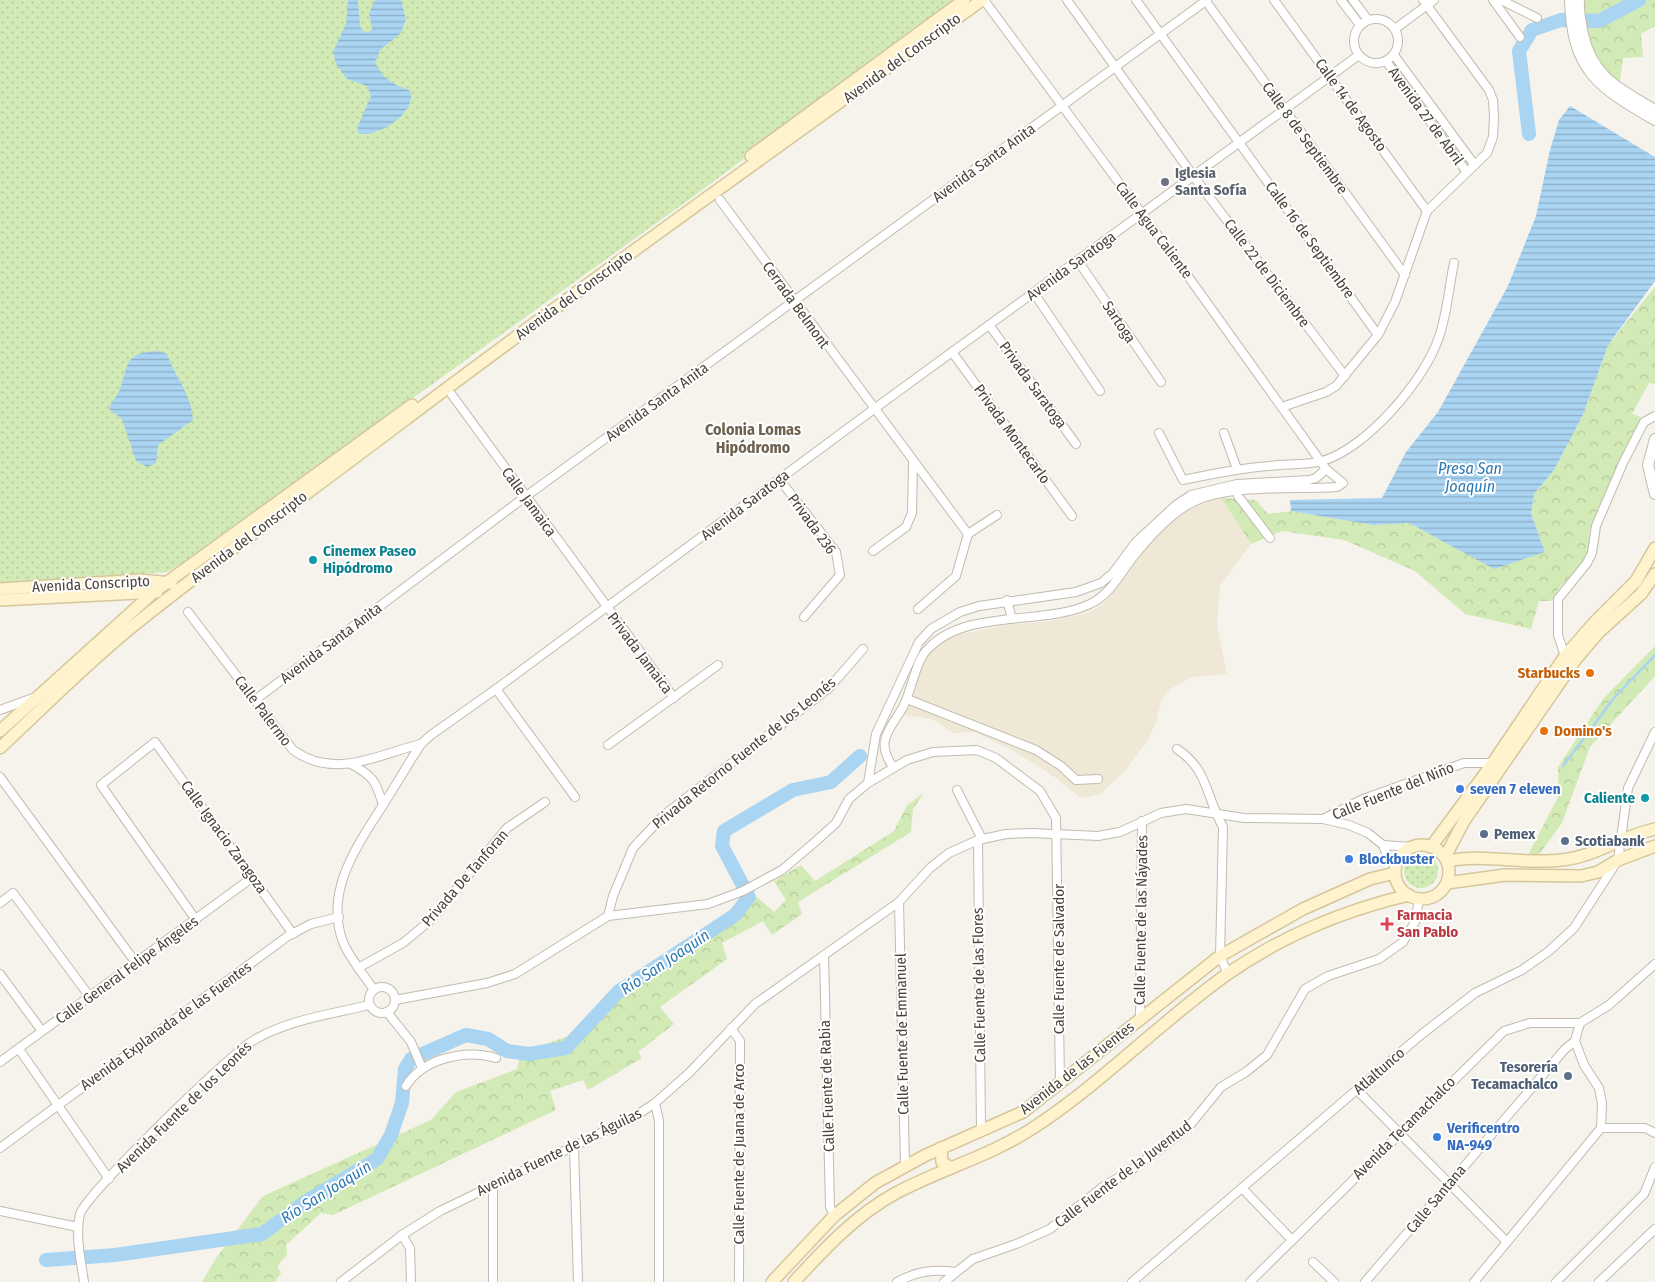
<svg xmlns="http://www.w3.org/2000/svg" width="1655" height="1282" viewBox="0 0 1655 1282" font-family="'Fira Sans Condensed',sans-serif">
<style>
.education{fill:#efe8d6}
.grass{fill:url(#grass-dots)}
.forest{fill:url(#forest-crowns)}
.water{fill:url(#water-rules)}
.lines{fill:none;stroke-linecap:round;stroke-linejoin:round}
.stream{stroke:#a9d4f2;stroke-width:2.5}
.river{stroke:#a9d4f2;stroke-width:14}
.minor-casing{stroke:#c2bbae;stroke-width:10}
.tertiary-casing{stroke:#c2bbae;stroke-width:12}
.secondary-casing{stroke:#d6c79b;stroke-width:14}
.minor{stroke:#fff;stroke-width:8}
.tertiary{stroke:#fff;stroke-width:10}
.secondary{stroke:#fff3cd;stroke-width:11}
.worship-dot{fill:#6b7280;stroke:#fff;stroke-width:2}
.culture-dot{fill:#0f9aa8;stroke:#fff;stroke-width:2}
.food-dot{fill:#e8710a;stroke:#fff;stroke-width:2}
.shop-dot{fill:#3f7fe0;stroke:#fff;stroke-width:2}
.service-dot{fill:#5c6f8a;stroke:#fff;stroke-width:2}
.health-dot{fill:#e0444e;stroke:#fff;stroke-width:2}
.labels{text-anchor:middle;dominant-baseline:central;stroke-width:4;stroke-linejoin:round;paint-order:stroke}
.street-label{font-size:15px;fill:#4b4439;stroke:#fff}
.worship-label{font-size:15px;font-weight:bold;fill:#5b616d;stroke:#fff;text-anchor:start}
.culture-label{font-size:15px;font-weight:bold;fill:#0d838f;stroke:#fff;text-anchor:start}
.food-label{font-size:15px;font-weight:bold;fill:#c56008;stroke:#fff;text-anchor:end}
.shop-label{font-size:15px;font-weight:bold;fill:#366cbe;stroke:#fff;text-anchor:start}
.service-label{font-size:15px;font-weight:bold;fill:#4e5e75;stroke:#fff;text-anchor:start}
.health-label{font-size:15px;font-weight:bold;fill:#be3a42;stroke:#fff;text-anchor:start}
.neighbourhood-label{font-size:16px;font-weight:bold;fill:#6e6250;stroke:#fff}
.water-label{font-size:16px;font-style:italic;fill:#2e7ab2;stroke:#fff}
</style>
<defs>
<pattern id="grass-dots" width="8" height="8" patternUnits="userSpaceOnUse" patternTransform="scale(1.25)"><rect width="8" height="8" fill="#d2eab5"/><path d="M2 2h.1M6 6h.1" fill="none" stroke="#b6ca9c" stroke-width="1.8" stroke-linecap="round"/></pattern>
<pattern id="forest-crowns" width="20" height="18" patternUnits="userSpaceOnUse" patternTransform="scale(1.25)"><rect width="20" height="18" fill="#d2eab5"/><path d="M2 6a3 3 0 1 1 6 0M12 15a3 3 0 1 1 6 0" fill="none" stroke="#b6ca9c"/></pattern>
<pattern id="water-rules" width="6" height="5" patternUnits="userSpaceOnUse" patternTransform="scale(1.25)"><rect width="6" height="5" fill="#a9d4f2"/><path d="M0 2.5h6" fill="none" stroke="#8caec5"/></pattern>
</defs>
<rect width="100%" height="100%" fill="#f6f3ec"/>
<path class="education" d="M 1221,498 L 1251,544 L 1220,586 L 1217,625 L 1227,674 L 1192,677 L 1172,688 L 1161,700 L 1157,720 L 1149,738 L 1124,772 L 1100,794 L 1081,798 L 1056,778 L 1017,753 L 975,732 L 953,733 L 932,719 L 904,715 L 913,698 L 913,691 L 925,656 L 948,637 L 1005,625 L 1045,622 L 1087,613 L 1102,605 L 1150,543 L 1169,524 L 1192,507 Z"/>
<g class="grass">
<path d="M 0,0 L 958,0 L 694,196 L 188,560 L 167,572 L 0,583 Z"/>
<circle cx="1421" cy="871" r="17"/>
</g>
<g class="forest">
<path d="M 1581,0 L 1655,0 L 1655,26 L 1641,34 L 1643,57 L 1623,58 L 1620,81 L 1603,72 L 1588,47 Z"/>
<path d="M 1655,287 L 1655,384 L 1649,383 L 1632,414 L 1641,417 L 1590,530 L 1588,552 L 1579,568 L 1559,588 L 1552,601 L 1539,601 L 1531,629 L 1465,614 L 1415,571 L 1344,540 L 1282,531 L 1251,544 L 1221,498 L 1256,500 L 1268,514 L 1291,511 L 1373,525 L 1409,523 L 1437,538 L 1545,552 L 1531,514 L 1534,494 L 1554,470 L 1583,415 L 1608,345 Z"/>
<path d="M 1655,646 L 1655,676 L 1590,747 L 1562,823 L 1536,859 L 1527,857 L 1559,795 L 1558,767 L 1603,699 Z"/>
<path d="M 924,793 L 913,809 L 911,832 L 798,902 L 802,914 L 772,935 L 763,921 L 722,943 L 727,959 L 660,1007 L 674,1024 L 638,1052 L 642,1058 L 588,1090 L 583,1080 L 550,1091 L 556,1110 L 333,1215 L 321,1213 L 286,1245 L 287,1255 L 277,1266 L 281,1273 L 275,1282 L 202,1282 L 216,1258 L 263,1196 L 431,1120 L 456,1092 L 517,1069 L 521,1052 L 578,1033 L 618,989 L 715,930 L 757,897 L 774,912 L 786,900 L 774,881 L 801,865 L 815,881 L 894,831 L 907,805 Z"/>
</g>
<g class="water">
<path d="M 348,0 L 358,0 L 360,26 L 363,31 L 368,33 L 372,29 L 369,13 L 375,0 L 401,0 L 406,20 L 400,34 L 381,49 L 375,62 C 383,79 392,84 409,90 C 421,110 376,140 358,133 L 358,126 L 371,96 L 367,86 L 347,79 L 336,64 L 333,52 L 346,24 Z"/>
<path d="M 1570,106 L 1655,157 L 1655,281 L 1608,345 L 1583,415 L 1554,470 L 1534,494 L 1531,514 L 1545,552 L 1494,569 L 1409,523 L 1373,525 L 1291,511 L 1290,500 L 1382,498 L 1406,452 L 1438,412 L 1508,286 L 1536,216 L 1550,150 L 1559,120 Z"/>
<path d="M 159,351 L 167,354 C 175,377 192,395 193,420 L 158,445 L 156,463 L 147,467 L 136,461 L 122,419 L 109,409 C 111,401 118,396 120,389 C 130,361 124,353 159,351 Z"/>
</g>
<g class="lines">
<path class="stream" d="M 1563,766 L 1614,698 L 1655,655"/>
<g class="river">
<path d="M 1529,134 L 1519,51 L 1532,30 L 1561,20 L 1599,21 L 1639,0"/>
<path d="M 46,1260 L 115,1255 L 262,1234 L 305,1202 L 377,1159 L 391,1135 L 402,1103 L 405,1069 L 411,1059 L 466,1035 L 488,1039 L 507,1051 L 529,1054 L 566,1048 L 619,991 L 735,915 L 749,897 L 722,846 L 724,831 L 793,790 L 831,782 L 860,756"/>
</g>
<g class="minor-casing">
<g id="minor">
<path d="M 1067,0 L 1194,177 L 1345,376"/>
<path d="M 1136,0 L 1378,335"/>
<path d="M 1205,0 L 1405,275"/>
<path d="M 1274,0 L 1427,211"/>
<path d="M 1341,0 L 1360,25"/>
<path d="M 1353,0 L 1368,20"/>
<path d="M 1493,0 L 1520,37"/>
<path d="M 1501,0 L 1537,18"/>
<circle cx="1376" cy="41" r="22"/>
<path d="M 1395,29 L 1434,0"/>
<path d="M 1394,55 L 1474,164"/>
<path d="M 1386,61 L 1466,171"/>
<path d="M 720,200 L 968,534"/>
<path d="M 1078,261 L 1161,382"/>
<path d="M 1034,293 L 1100,391"/>
<path d="M 990,326 L 1076,444"/>
<path d="M 952,352 L 1072,516"/>
<path d="M 452,395 L 674,698"/>
<path d="M 1282,407 L 1326,392 L 1336,386 L 1368,347 L 1378,335 L 1395,302 L 1427,211 L 1487,153 L 1493,137 L 1494,117 L 1493,100 L 1489,90 L 1423,0"/>
<path d="M 1159,433 L 1183,480 C 1212,474 1240,468 1269,466 C 1284,464 1309,465 1322,461 C 1366,449 1425,380 1439,337 C 1447,314 1449,287 1454,263"/>
<path d="M 1224,433 L 1237,469"/>
<path d="M 780,480 L 836,552 L 840,575 L 804,617"/>
<path d="M 1237,486 L 1238,496 L 1270,538"/>
<path d="M 968,534 L 997,515"/>
<path d="M 873,551 L 906,527 L 912,513 L 913,462"/>
<path d="M 1007,600 L 1012,619"/>
<path d="M 918,609 L 956,576 L 968,534"/>
<path d="M 188,612 L 293,750 C 335,780 376,755 421,744"/>
<path d="M 1565,656 L 1558,635 L 1558,599 L 1587,563 L 1592,553 L 1596,526 L 1623,463 L 1644,422 L 1655,416"/>
<path d="M 496,689 L 575,797"/>
<path d="M 907,699 L 1036,750 L 1061,766 L 1076,780 L 1098,779"/>
<path d="M 255,700 L 525,497 L 1207,0"/>
<path d="M 0,710 L 33,698"/>
<path d="M 608,745 L 718,665"/>
<path d="M 1177,749 C 1209,770 1206,798 1223,827 L 1220,956 L 1228,974"/>
<path d="M 351,764 C 373,776 376,781 383,805"/>
<path d="M 893,767 C 875,741 889,731 903,707 C 911,692 916,661 926,651 C 964,607 1041,627 1090,604 C 1113,593 1122,569 1138,551 C 1153,533 1173,511 1195,501 C 1232,484 1295,490 1337,487 L 1343,483 L 1326,469 L 1185,272 L 984,0"/>
<path d="M 0,777 L 136,963"/>
<path d="M 868,783 L 876,734 L 919,642 L 931,629 L 960,612 L 979,606 L 1076,592 L 1101,583 L 1113,573 L 1136,542 L 1176,505 L 1191,495 L 1237,484 L 1309,480 L 1316,478 L 1326,469"/>
<path d="M 957,790 L 982,839"/>
<path d="M 1323,819 L 1363,799 L 1464,763 L 1493,763"/>
<path d="M 978,840 L 981,1130"/>
<path d="M 1383,845 L 1388,858 L 1396,867"/>
<path d="M 899,902 L 905,1166"/>
<path d="M 0,903 L 13,893 L 90,997"/>
<path d="M 608,916 L 613,896 L 633,848 L 664,815 L 829,688 L 863,649"/>
<path d="M 196,920 L 101,785 L 155,742 L 293,934"/>
<path d="M 824,956 L 830,1207 L 834,1216"/>
<path d="M 358,968 L 403,943 L 432,919 L 507,828 L 545,802"/>
<path d="M 0,974 L 39,1027"/>
<circle cx="382" cy="1000" r="13"/>
<path d="M 374,990 C 364,975 350,959 343,942 C 324,891 357,846 383,805 C 396,785 408,764 421,744 L 431,735 L 496,689 L 874,409 L 1359,55"/>
<path d="M 395,1000 L 487,983 L 515,974 L 608,916 L 708,904 L 743,891 L 782,870 L 815,842 L 836,823 L 849,799 L 868,783 L 907,760 L 933,752 L 977,750 L 996,758 L 1040,791 L 1056,818 L 1060,1084"/>
<path d="M 387,1012 L 411,1042 L 422,1068"/>
<path d="M 1140,1019 L 1142,821"/>
<path d="M 1580,1023 L 1609,1005 L 1655,964"/>
<path d="M 731,1028 L 740,1041 L 739,1282"/>
<path d="M 19,1049 L 109,1179"/>
<path d="M 0,1062 L 253,877"/>
<path d="M 406,1086 C 423,1058 466,1049 496,1058"/>
<path d="M 1357,1090 L 1507,1242"/>
<path d="M 655,1103 L 659,1121 L 659,1282"/>
<path d="M 1601,1128 L 1645,1128 L 1655,1133"/>
<path d="M 574,1147 L 578,1282"/>
<path d="M 0,1148 L 288,936 L 311,924 L 339,917"/>
<path d="M 1242,1188 L 1292,1240"/>
<path d="M 0,1211 L 78,1227"/>
<path d="M 402,1235 L 410,1248 L 411,1282"/>
<path d="M 1313,1262 L 1334,1282"/>
<path d="M 84,1282 C 81,1261 75,1235 80,1214 C 86,1194 230,1054 254,1040 C 288,1020 331,1014 369,1005"/>
<path d="M 341,1282 L 402,1235 L 440,1211 L 634,1117 L 655,1103 L 689,1073 L 755,1004 L 899,902 L 930,868 L 949,853 L 978,840 L 1006,834 L 1032,833 L 1098,836 L 1120,832 L 1161,813 L 1186,809 L 1244,818 L 1323,819 L 1349,825 L 1368,833 L 1383,845 L 1412,847"/>
<path d="M 493,1282 L 493,1184"/>
<path d="M 897,1282 C 917,1271 933,1269 956,1272"/>
<path d="M 944,1282 L 973,1259 L 1016,1244 L 1050,1229 L 1104,1186 L 1130,1171 L 1181,1133 L 1190,1125 L 1221,1087 L 1246,1072 L 1267,1055 L 1305,989 L 1328,976 L 1379,959 L 1403,942 L 1415,922 L 1419,899"/>
<path d="M 1132,1282 L 1422,1034 L 1475,993 L 1522,970 L 1549,951 L 1574,928 L 1618,860 L 1628,788 L 1655,732"/>
<path d="M 1250,1282 L 1504,1031 L 1530,1023 L 1580,1023"/>
<path d="M 1365,1282 L 1565,1049 L 1575,1041 L 1580,1023"/>
<path d="M 1474,1282 L 1601,1128 L 1602,1104 L 1599,1088 L 1584,1065 L 1575,1041"/>
<path d="M 1556,1282 L 1644,1194 L 1655,1167"/>
<path d="M 1599,1282 L 1655,1229"/>
</g>
</g>
<g class="tertiary-casing">
<g id="tertiary">
<path d="M 1570,0 C 1572,71 1598,87 1655,120"/>
<path d="M 1579,0 C 1578,12 1581,23 1583,35 C 1593,78 1620,89 1655,110"/>
<path d="M 1655,439 L 1648,465 L 1655,494"/>
</g>
</g>
<g class="secondary-casing">
<g id="secondary">
<path d="M 751,156 L 964,0"/>
<path d="M 0,589 L 141,580 L 171,583"/>
<path d="M 0,600 L 157,592"/>
<path d="M 0,731 L 155,591 L 412,405"/>
<path d="M 0,748 C 44,707 86,664 133,626 C 216,559 304,496 390,431 C 585,284 784,142 982,0"/>
<circle cx="1422" cy="872" r="27"/>
<path d="M 1431,847 L 1490,767 L 1565,656 L 1594,623 L 1636,581 L 1655,548"/>
<path d="M 1445,857 L 1464,821 L 1576,659 L 1599,632 L 1641,594 L 1655,574"/>
<path d="M 1447,861 C 1485,853 1523,865 1561,860 C 1595,857 1622,836 1655,829"/>
<path d="M 1447,883 L 1505,875 L 1581,876 L 1598,872 L 1618,860 L 1655,846"/>
<path d="M 941,1148 L 942,1162 L 951,1168"/>
<path d="M 772,1282 L 834,1216 L 875,1183 L 926,1155 L 1023,1112 L 1220,956 L 1303,909 L 1370,879 L 1395,873"/>
<path d="M 794,1282 C 824,1249 857,1214 896,1193 C 941,1169 990,1156 1033,1128 C 1102,1083 1159,1023 1226,975 C 1280,937 1345,910 1409,895"/>
</g>
</g>
<use href="#minor" class="minor"/>
<use href="#tertiary" class="tertiary"/>
<use href="#secondary" class="secondary"/>
</g>
<circle class="worship-dot" cx="1165" cy="182" r="5"/>
<g class="culture-dot">
<circle cx="313" cy="560" r="5"/>
<circle cx="1645" cy="798" r="5"/>
</g>
<g class="food-dot">
<circle cx="1590" cy="673" r="5"/>
<circle cx="1544" cy="731" r="5"/>
</g>
<g class="shop-dot">
<circle cx="1460" cy="789" r="5"/>
<circle cx="1349" cy="859" r="5"/>
<circle cx="1437" cy="1137" r="5"/>
</g>
<g class="service-dot">
<circle cx="1484" cy="834" r="5"/>
<circle cx="1565" cy="841" r="5"/>
<circle cx="1568" cy="1076" r="5"/>
</g>
<path class="health-dot" d="M1384.5 916.5h5v5h5v5h-5v5h-5v-5h-5v-5h5z"/>
<g class="labels">
<g class="street-label">
<text transform="translate(902 58) rotate(-36)">Avenida del Conscripto</text>
<text transform="translate(1351 105) rotate(54)">Calle 14 de Agosto</text>
<text transform="translate(1426 116) rotate(54)">Avenida 27 de Abril</text>
<text transform="translate(1305 138) rotate(54)">Calle 8 de Septiembre</text>
<text transform="translate(984 163) rotate(-36)">Avenida Santa Anita</text>
<text transform="translate(1154 230) rotate(53)">Calle Agua Caliente</text>
<text transform="translate(1310 240) rotate(54)">Calle 16 de Septiembre</text>
<text transform="translate(1071 266) rotate(-36)">Avenida Saratoga</text>
<text transform="translate(1267 273) rotate(53)">Calle 22 de Diciembre</text>
<text transform="translate(574 295) rotate(-36)">Avenida del Conscripto</text>
<text transform="translate(796 305) rotate(54)">Cerrada Belmont</text>
<text transform="translate(1119 322) rotate(56)">Sartoga</text>
<text transform="translate(1033 385) rotate(54)">Privada Saratoga</text>
<text transform="translate(657 402) rotate(-36)">Avenida Santa Anita</text>
<text transform="translate(1012 434) rotate(54)">Privada Montecarlo</text>
<text transform="translate(529 502) rotate(54)">Calle Jamaica</text>
<text transform="translate(745 505) rotate(-37)">Avenida Saratoga</text>
<text transform="translate(812 524) rotate(54)">Privada 236</text>
<text transform="translate(249 537) rotate(-37)">Avenida del Conscripto</text>
<text transform="translate(91 584) rotate(-3)">Avenida Conscripto</text>
<text transform="translate(331 643) rotate(-37)">Avenida Santa Anita</text>
<text transform="translate(640 653) rotate(53)">Privada Jamaica</text>
<text transform="translate(263 711) rotate(53)">Calle Palermo</text>
<text transform="translate(744 753) rotate(-39)">Privada Retorno Fuente de los Leonés</text>
<text transform="translate(1393 791) rotate(-22)">Calle Fuente del Niño</text>
<text transform="translate(224 837) rotate(54)">Calle Ignacio Zaragoza</text>
<text transform="translate(465 878) rotate(-49)">Privada De Tanforan</text>
<text transform="translate(1141 920) rotate(-89)">Calle Fuente de las Náyades</text>
<text transform="translate(1059 959) rotate(-90)">Calle Fuente de Salvador</text>
<text transform="translate(127 970) rotate(-36)">Calle General Felipe Ángeles</text>
<text transform="translate(979 985) rotate(-91)">Calle Fuente de las Flores</text>
<text transform="translate(166 1026) rotate(-36)">Avenida Explanada de las Fuentes</text>
<text transform="translate(902 1034) rotate(-91)">Calle Fuente de Emmanuel</text>
<text transform="translate(1077 1068) rotate(-38)">Avenida de las Fuentes</text>
<text transform="translate(1379 1071) rotate(-41)">Atlaltunco</text>
<text transform="translate(827 1086) rotate(-92)">Calle Fuente de Rabia</text>
<text transform="translate(184 1107) rotate(-44)">Avenida Fuente de los Leonés</text>
<text transform="translate(1404 1128) rotate(-45)">Avenida Tecamachalco</text>
<text transform="translate(559 1152) rotate(-26)">Avenida Fuente de las Águilas</text>
<text transform="translate(739 1154) rotate(-90)">Calle Fuente de Juana de Arco</text>
<text transform="translate(1123 1174) rotate(-37)">Calle Fuente de la Juventud</text>
<text transform="translate(1436 1199) rotate(-50)">Calle Santana</text>
</g>
<g class="worship-label">
<text x="1175" y="173">Iglesia<tspan x="1175" dy="17">Santa Sofía</tspan></text>
</g>
<g class="culture-label">
<text x="323" y="551">Cinemex Paseo<tspan x="323" dy="17">Hipódromo</tspan></text>
<text x="1635" y="798" text-anchor="end">Caliente</text>
</g>
<g class="food-label">
<text x="1580" y="673">Starbucks</text>
<text x="1554" y="731" text-anchor="start">Domino's</text>
</g>
<g class="shop-label">
<text x="1470" y="789">seven 7 eleven</text>
<text x="1359" y="859">Blockbuster</text>
<text x="1447" y="1128">Verificentro<tspan x="1447" dy="17">NA-949</tspan></text>
</g>
<g class="service-label">
<text x="1494" y="834">Pemex</text>
<text x="1575" y="841">Scotiabank</text>
<text x="1558" y="1067" text-anchor="end">Tesorería<tspan x="1558" dy="17">Tecamachalco</tspan></text>
</g>
<g class="health-label">
<text x="1397" y="915">Farmacia<tspan x="1397" dy="17">San Pablo</tspan></text>
</g>
<g class="neighbourhood-label">
<text x="753" y="429">Colonia Lomas<tspan x="753" dy="18">Hipódromo</tspan></text>
</g>
<g class="water-label">
<text x="1470" y="468">Presa San<tspan x="1470" dy="18">Joaquín</tspan></text>
<text transform="translate(665 962) rotate(-34)">Río San Joaquín</text>
<text transform="translate(326 1192) rotate(-32)">Río San Joaquín</text>
</g>
</g>
</svg>
